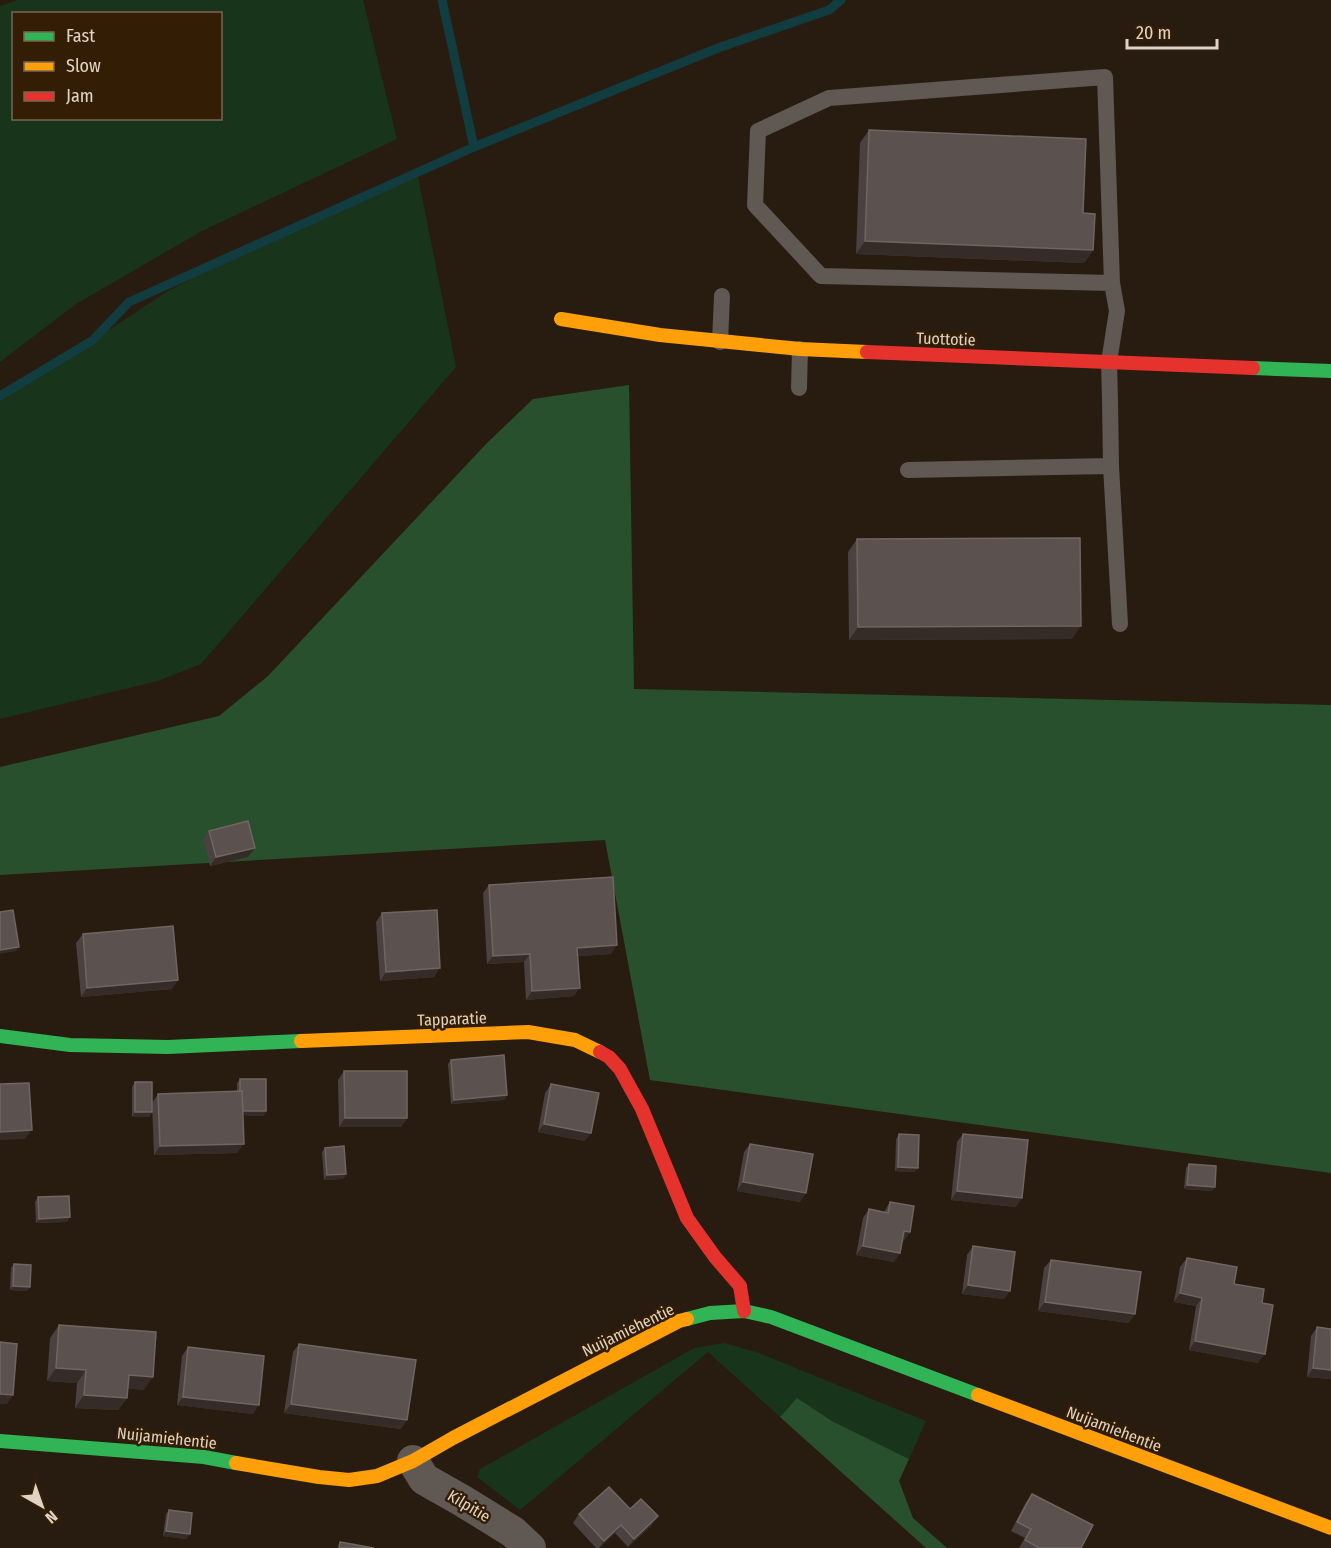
<svg xmlns="http://www.w3.org/2000/svg" width="1331" height="1548" viewBox="0 0 1331 1548" font-family="'Fira Sans Condensed',sans-serif">
<style>
.green{fill:#18341a;fill-rule:evenodd}
.forest{fill:#28502c}
.lines{fill:none;stroke-linecap:round;stroke-linejoin:round}
.stream{stroke:#113d40;stroke-width:9}
.lane{stroke:#5f5853;stroke-width:16}
.street{stroke:#5f5853;stroke-width:32}
.fast{stroke:#30b455;stroke-width:14}
.slow{stroke:#ff9f0a;stroke-width:14}
.jam{stroke:#e5322d;stroke-width:14}
.wall{fill:#4a4140}
.shaded-wall{fill:#362c27}
.building{fill:#5b514e;stroke:#706561;stroke-width:1.5}
.labels{text-anchor:middle;dominant-baseline:central;stroke-width:5;stroke-linejoin:round;paint-order:stroke}
.street-label{font-size:16px;fill:#e1d2c4;stroke:#331d05}
</style>
<rect width="100%" height="100%" fill="#281c10"/>
<g class="green">
<path d="M 18,0 L 363,0 L 397,139 L 202,231 L 76,304 L 0,362 L 0,6 ZM 14,14 L 220,14 L 220,118 L 14,118 Z"/>
<path d="M 418,177 L 456,367 L 201,664 L 158,681 L 0,719 L 0,398 L 34,379 L 168,291 L 316,214 Z"/>
<path d="M 725,1343 L 759,1353 L 926,1421 L 909,1459 L 832,1421 L 797,1399 L 780,1417 L 708,1352 L 520,1510 L 477,1477 L 480,1469 L 694,1348 Z"/>
</g>
<g class="forest">
<path d="M 629,385 L 634,689 L 1331,705 L 1331,1173 L 650,1080 L 605,840 L 0,875 L 0,767 L 219,716 L 268,676 L 487,443 L 533,399 Z"/>
<path d="M 797,1398 L 832,1421 L 909,1459 L 899,1481 L 913,1518 L 947,1548 L 926,1548 L 780,1417 Z"/>
</g>
<g class="lines">
<g class="stream">
<path d="M 442,0 L 474,147"/>
<path d="M 0,396 L 93,340 L 129,302 L 474,147 L 718,48 L 829,10 L 841,0"/>
</g>
<g class="lane">
<path d="M 1112,283 L 821,276 L 755,205 L 758,131 L 829,98 L 1105,77 L 1112,283 L 1117,311 L 1109,362 L 1110,400 L 1111,466 L 1120,624"/>
<path d="M 720,342 L 722,296"/>
<path d="M 799,388 L 800,349"/>
<path d="M 908,470 L 1111,466"/>
</g>
<path class="street" d="M 413,1461 L 424,1479 L 461,1500 L 513,1532 L 530,1548"/>
<g class="fast">
<path d="M 1253,368 L 1331,371"/>
<path d="M 0,1036 L 70,1045 L 168,1047 L 301,1041"/>
<path d="M 687,1319 L 710,1313 L 744,1311 L 771,1317 L 978,1395"/>
<path d="M 0,1441 L 204,1457 L 236,1463"/>
</g>
<g class="slow">
<path d="M 561,319 L 660,335 L 800,349 L 867,352"/>
<path d="M 301,1041 L 528,1032 L 575,1040 L 600,1052"/>
<path d="M 978,1395 L 1331,1528"/>
<path d="M 236,1463 L 319,1477 L 349,1480 L 377,1476 L 413,1461 L 453,1438 L 679,1321 L 687,1319"/>
</g>
<g class="jam">
<path d="M 867,352 L 1253,368"/>
<path d="M 600,1052 L 609,1057 L 620,1069 L 642,1109 L 687,1218 L 715,1257 L 740,1286 L 744,1311"/>
</g>
</g>
<g class="wall">
<path d="M 869,130 L 1083,213 L 1093,250 L 1084,263 L 856,254 L 860,143 Z"/>
<path d="M 857,539 L 1072,639 L 849,640 L 848,552 Z"/>
<path d="M 209,831 L 248,857 L 210,866 L 203,839 Z"/>
<path d="M 489,885 L 611,954 L 578,956 L 574,996 L 526,1000 L 524,962 L 487,964 L 483,893 Z"/>
<path d="M 382,913 L 434,977 L 380,981 L 376,922 Z"/>
<path d="M 83,934 L 172,989 L 81,997 L 76,943 Z"/>
<path d="M 451,1060 L 507,1095 L 504,1100 L 451,1104 L 448,1064 Z"/>
<path d="M 344,1071 L 407,1118 L 401,1127 L 339,1127 L 338,1080 Z"/>
<path d="M 240,1079 L 266,1111 L 263,1116 L 243,1115 L 237,1153 L 154,1155 L 152,1103 L 158,1094 L 237,1092 L 237,1083 Z"/>
<path d="M 135,1082 L 152,1112 L 149,1117 L 132,1117 L 132,1087 Z"/>
<path d="M 551,1084 L 585,1141 L 538,1132 L 545,1093 Z"/>
<path d="M 899,1134 L 915,1172 L 895,1171 L 896,1139 Z"/>
<path d="M 963,1134 L 1016,1207 L 951,1200 L 957,1142 Z"/>
<path d="M 750,1144 L 800,1202 L 737,1191 L 744,1152 Z"/>
<path d="M 325,1148 L 346,1174 L 343,1179 L 324,1180 L 322,1152 Z"/>
<path d="M 1189,1164 L 1212,1191 L 1184,1189 L 1186,1168 Z"/>
<path d="M 38,1197 L 67,1222 L 36,1223 L 35,1202 Z"/>
<path d="M 890,1202 L 904,1241 L 902,1241 L 894,1262 L 856,1255 L 863,1218 L 869,1209 L 884,1212 Z"/>
<path d="M 973,1246 L 1004,1299 L 962,1294 L 967,1255 Z"/>
<path d="M 1187,1258 L 1234,1284 L 1262,1303 L 1258,1363 L 1189,1350 L 1196,1306 L 1174,1302 L 1180,1267 Z"/>
<path d="M 1051,1260 L 1129,1323 L 1038,1311 L 1044,1268 Z"/>
<path d="M 14,1264 L 30,1287 L 27,1291 L 10,1290 L 11,1268 Z"/>
<path d="M 59,1325 L 144,1390 L 128,1388 L 127,1398 L 118,1410 L 75,1408 L 77,1383 L 47,1381 L 50,1338 Z"/>
<path d="M 1317,1327 L 1331,1379 L 1307,1377 L 1311,1336 Z"/>
<path d="M 299,1344 L 401,1429 L 284,1413 L 293,1352 Z"/>
<path d="M 188,1347 L 253,1414 L 177,1405 L 182,1356 Z"/>
<path d="M 1032,1494 L 1081,1548 L 1019,1548 L 1025,1538 L 1011,1531 L 1026,1502 Z"/>
<path d="M 630,1509 L 652,1525 L 628,1547 L 615,1533 L 599,1548 L 596,1548 L 573,1523 L 579,1514 Z"/>
<path d="M 169,1510 L 190,1534 L 186,1539 L 163,1536 L 166,1514 Z"/>
</g>
<g class="shaded-wall">
<path d="M 865,241 L 1093,250 L 1084,263 L 856,254 Z"/>
<path d="M 1081,626 L 1072,639 L 849,640 L 858,627 Z"/>
<path d="M 255,848 L 248,857 L 210,866 L 216,857 Z"/>
<path d="M 617,945 L 611,954 L 571,957 L 577,948 Z"/>
<path d="M 19,947 L 16,951 L 0,954 L 0,950 Z"/>
<path d="M 530,954 L 524,962 L 487,964 L 493,956 Z"/>
<path d="M 440,968 L 434,977 L 380,981 L 386,972 Z"/>
<path d="M 178,980 L 172,989 L 81,997 L 87,988 Z"/>
<path d="M 580,988 L 574,996 L 526,1000 L 532,991 Z"/>
<path d="M 507,1095 L 504,1100 L 451,1104 L 454,1100 Z"/>
<path d="M 240,1111 L 266,1111 L 263,1116 L 237,1115 Z"/>
<path d="M 135,1112 L 152,1112 L 149,1117 L 132,1117 Z"/>
<path d="M 345,1118 L 407,1118 L 401,1127 L 339,1127 Z"/>
<path d="M 544,1124 L 591,1133 L 585,1141 L 538,1132 Z"/>
<path d="M 32,1130 L 25,1139 L 0,1140 L 0,1132 Z"/>
<path d="M 244,1144 L 237,1153 L 154,1155 L 160,1146 Z"/>
<path d="M 898,1167 L 918,1168 L 915,1172 L 895,1171 Z"/>
<path d="M 346,1174 L 343,1179 L 324,1180 L 327,1175 Z"/>
<path d="M 743,1182 L 806,1193 L 800,1202 L 737,1191 Z"/>
<path d="M 1187,1185 L 1215,1187 L 1212,1191 L 1184,1189 Z"/>
<path d="M 957,1191 L 1022,1198 L 1016,1207 L 951,1200 Z"/>
<path d="M 70,1217 L 67,1222 L 36,1223 L 39,1219 Z"/>
<path d="M 904,1231 L 910,1232 L 904,1241 L 897,1240 Z"/>
<path d="M 863,1246 L 900,1253 L 894,1262 L 856,1255 Z"/>
<path d="M 968,1285 L 1010,1291 L 1004,1299 L 962,1294 Z"/>
<path d="M 13,1286 L 30,1287 L 27,1291 L 10,1290 Z"/>
<path d="M 1180,1293 L 1202,1298 L 1196,1306 L 1174,1302 Z"/>
<path d="M 1045,1302 L 1135,1314 L 1129,1323 L 1038,1311 Z"/>
<path d="M 1195,1341 L 1265,1354 L 1258,1363 L 1189,1350 Z"/>
<path d="M 56,1368 L 86,1370 L 77,1383 L 47,1381 Z"/>
<path d="M 1313,1368 L 1331,1370 L 1331,1379 L 1307,1377 Z"/>
<path d="M 129,1375 L 153,1377 L 144,1390 L 120,1388 Z"/>
<path d="M 0,1394 L 13,1395 L 7,1404 L 0,1404 Z"/>
<path d="M 84,1395 L 127,1398 L 118,1410 L 75,1408 Z"/>
<path d="M 183,1397 L 259,1405 L 253,1414 L 177,1405 Z"/>
<path d="M 291,1404 L 407,1420 L 401,1429 L 284,1413 Z"/>
<path d="M 658,1516 L 652,1525 L 628,1547 L 634,1539 Z"/>
<path d="M 621,1525 L 615,1533 L 599,1548 L 604,1541 Z"/>
<path d="M 166,1531 L 190,1534 L 186,1539 L 163,1536 Z"/>
</g>
<g class="building">
<path d="M 869,130 L 1086,139 L 1083,213 L 1095,214 L 1093,250 L 865,241 Z"/>
<path d="M 1080,538 L 1081,626 L 858,627 L 857,539 Z"/>
<path d="M 248,821 L 255,848 L 216,857 L 209,831 Z"/>
<path d="M 613,877 L 617,945 L 577,948 L 580,988 L 532,991 L 530,954 L 493,956 L 489,885 Z"/>
<path d="M 13,910 L 19,947 L 0,950 L 0,912 Z"/>
<path d="M 437,910 L 440,968 L 386,972 L 382,913 Z"/>
<path d="M 173,926 L 178,980 L 87,988 L 83,934 Z"/>
<path d="M 504,1055 L 507,1095 L 454,1100 L 451,1060 Z"/>
<path d="M 344,1071 L 407,1071 L 407,1118 L 345,1118 Z"/>
<path d="M 240,1079 L 266,1079 L 266,1111 L 243,1111 L 242,1091 L 240,1092 Z"/>
<rect x="135" y="1082" width="17" height="30"/>
<path d="M 29,1083 L 32,1130 L 0,1132 L 0,1084 Z"/>
<path d="M 551,1084 L 599,1093 L 591,1133 L 544,1124 Z"/>
<path d="M 242,1091 L 244,1144 L 160,1146 L 158,1094 Z"/>
<path d="M 899,1134 L 919,1135 L 918,1168 L 898,1167 Z"/>
<path d="M 963,1134 L 1028,1140 L 1022,1198 L 957,1191 Z"/>
<path d="M 750,1144 L 813,1154 L 806,1193 L 743,1182 Z"/>
<path d="M 344,1146 L 346,1174 L 327,1175 L 325,1148 Z"/>
<path d="M 1189,1164 L 1216,1166 L 1215,1187 L 1187,1185 Z"/>
<path d="M 69,1196 L 70,1217 L 39,1219 L 38,1197 Z"/>
<path d="M 890,1202 L 914,1206 L 910,1232 L 904,1231 L 900,1253 L 863,1246 L 869,1209 L 888,1213 Z"/>
<path d="M 973,1246 L 1015,1252 L 1010,1291 L 968,1285 Z"/>
<path d="M 1187,1258 L 1237,1267 L 1234,1284 L 1264,1289 L 1262,1303 L 1273,1305 L 1265,1354 L 1195,1341 L 1202,1298 L 1180,1293 Z"/>
<path d="M 1051,1260 L 1141,1272 L 1135,1314 L 1045,1302 Z"/>
<path d="M 14,1264 L 31,1265 L 30,1287 L 13,1286 Z"/>
<path d="M 59,1325 L 156,1332 L 153,1377 L 129,1375 L 127,1398 L 84,1395 L 86,1370 L 56,1368 Z"/>
<path d="M 1317,1327 L 1331,1329 L 1331,1370 L 1313,1368 Z"/>
<path d="M 0,1342 L 17,1344 L 13,1395 L 0,1394 Z"/>
<path d="M 299,1344 L 416,1360 L 407,1420 L 291,1404 Z"/>
<path d="M 188,1347 L 264,1356 L 259,1405 L 183,1397 Z"/>
<path d="M 609,1487 L 630,1509 L 641,1499 L 658,1516 L 634,1539 L 621,1525 L 604,1541 L 579,1514 Z"/>
<path d="M 1032,1494 L 1093,1525 L 1081,1548 L 1039,1548 L 1025,1540 L 1031,1529 L 1017,1522 Z"/>
<path d="M 169,1510 L 192,1513 L 190,1534 L 166,1531 Z"/>
<path d="M 340,1542 L 374,1548 L 339,1548 Z"/>
</g>
<g class="labels">
<g class="street-label">
<text transform="translate(946 339) rotate(2)">Tuottotie</text>
<text transform="translate(452 1019) rotate(-2)">Tapparatie</text>
<text transform="translate(628 1330) rotate(-26)">Nuijamiehentie</text>
<text transform="translate(1114 1429) rotate(21)">Nuijamiehentie</text>
<text transform="translate(167 1438) rotate(6)">Nuijamiehentie</text>
<text transform="translate(469 1506) rotate(31)">Kilpitie</text>
</g>
</g>
<rect x="12" y="12" width="210" height="108" fill="#331d05" stroke="#796551" stroke-width="1.5"/>
<rect x="24" y="32" width="30" height="9" fill="#30b455" stroke="#796551" stroke-width="1.5"/>
<text x="66" y="42" font-size="18" fill="#e1d2c4">Fast</text>
<rect x="24" y="62" width="30" height="9" fill="#ff9f0a" stroke="#796551" stroke-width="1.5"/>
<text x="66" y="72" font-size="18" fill="#e1d2c4">Slow</text>
<rect x="24" y="92" width="30" height="9" fill="#e5322d" stroke="#796551" stroke-width="1.5"/>
<text x="66" y="102" font-size="18" fill="#e1d2c4">Jam</text>
<g transform="translate(42 1506) rotate(140)" stroke="#331d05" stroke-width="4.5" paint-order="stroke">
<path d="M0-4.5L10 22L0 15L-10 22Z" fill="#e1d2c4"/>
<text y="-9" font-size="16" font-weight="bold" text-anchor="middle" fill="#e1d2c4">N</text>
</g>
<path d="M1127 39v9h90v-9" fill="none" stroke="#e1d2c4" stroke-width="3"/>
<text x="1136" y="39" font-size="18" fill="#e1d2c4" stroke="#331d05" stroke-width="4.5" paint-order="stroke">20 m</text>
</svg>
